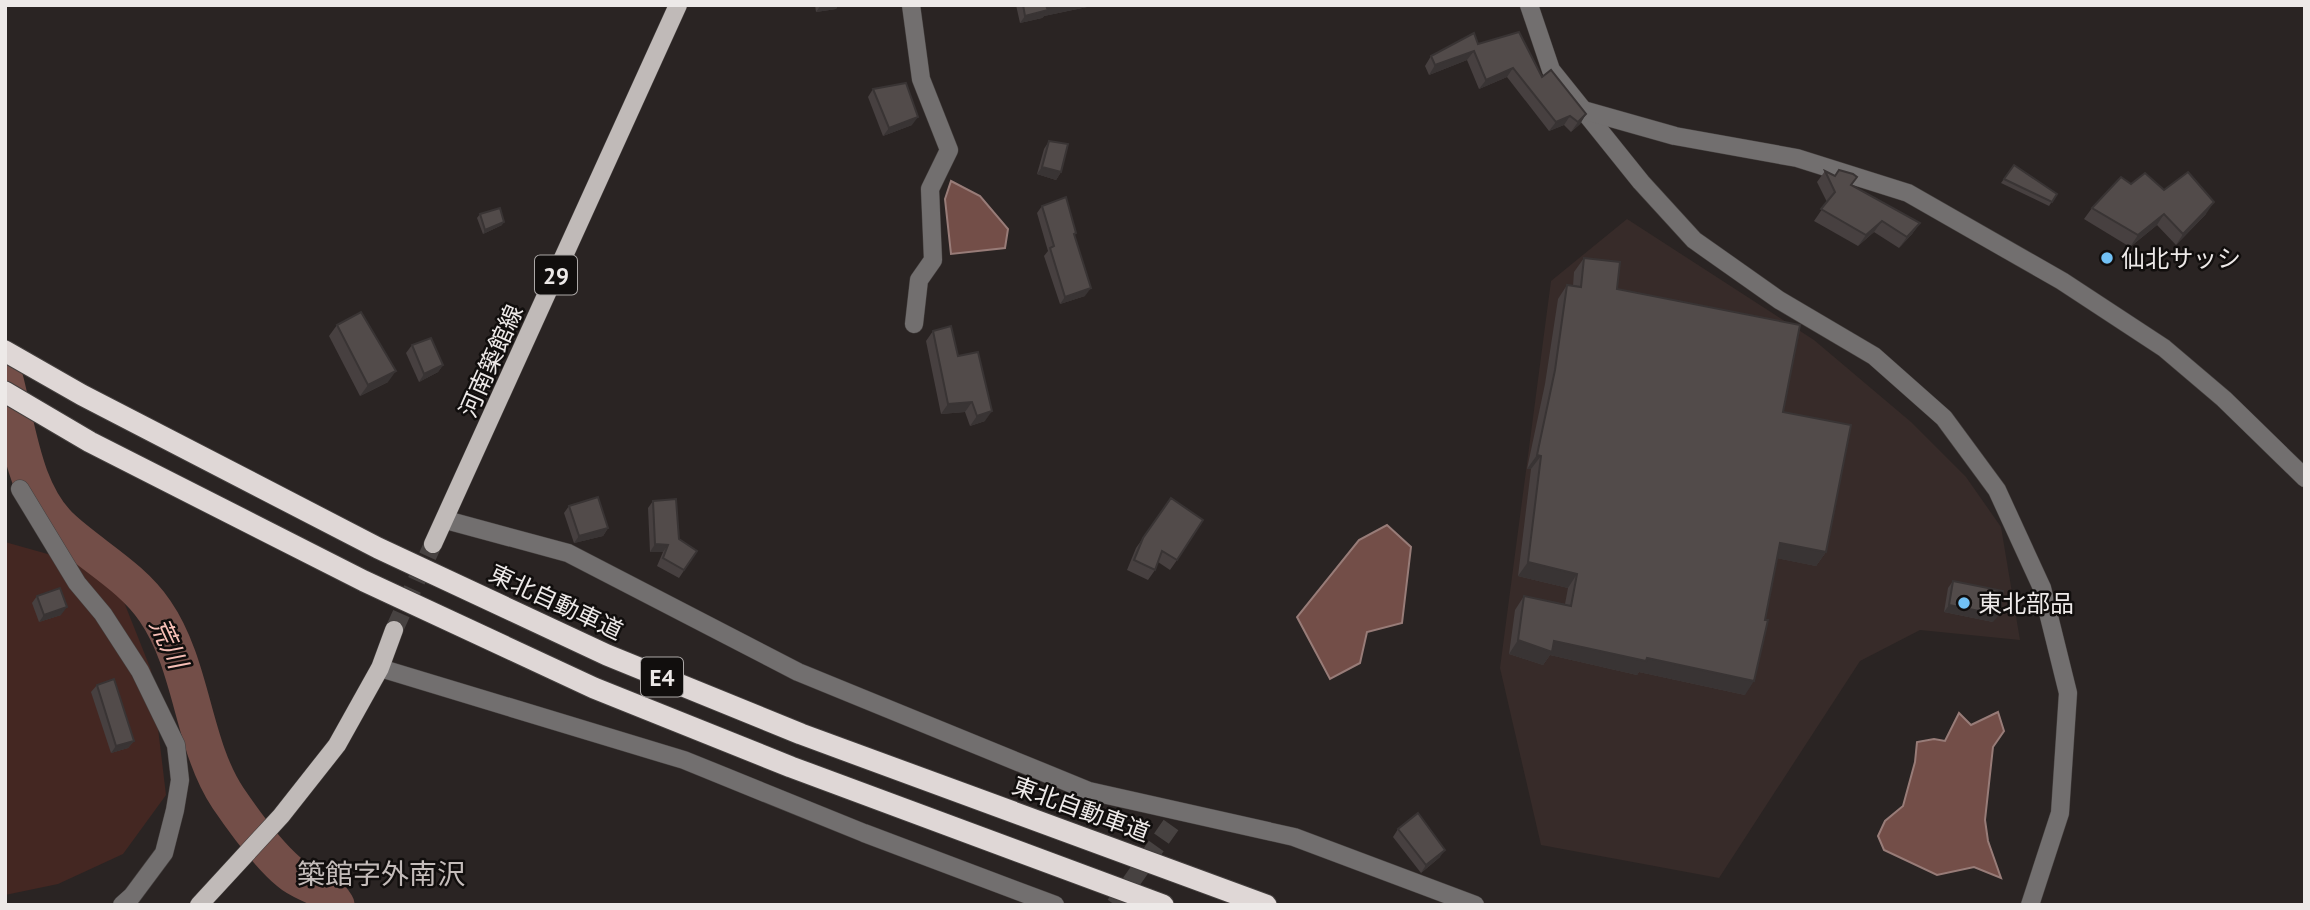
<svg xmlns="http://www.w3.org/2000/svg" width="2310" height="910" viewBox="0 0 2310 910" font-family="'PT Sans','Noto Sans JP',sans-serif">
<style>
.built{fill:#372b29}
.green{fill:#442722}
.water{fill:#734e48;stroke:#987c78;stroke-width:2}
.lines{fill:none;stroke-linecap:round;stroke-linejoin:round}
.river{stroke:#734e48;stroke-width:37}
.minor-tunnel{stroke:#474241;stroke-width:18;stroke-dasharray:18 9;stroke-linecap:butt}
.major-tunnel{stroke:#474241;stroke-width:18;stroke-dasharray:18 9;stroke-linecap:butt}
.minor-casing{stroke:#45403f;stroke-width:19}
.major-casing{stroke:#45403f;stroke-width:19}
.highway-casing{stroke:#45403f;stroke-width:23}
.minor{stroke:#726f6f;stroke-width:18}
.major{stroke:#c0bab8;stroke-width:18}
.highway{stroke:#dfd7d6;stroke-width:21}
.wall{fill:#474040}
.shaded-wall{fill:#393434}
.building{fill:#524b4a;stroke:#393434;stroke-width:2}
.poi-dot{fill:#72c1f5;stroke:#110e0d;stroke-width:2.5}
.labels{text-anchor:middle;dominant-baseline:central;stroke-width:5;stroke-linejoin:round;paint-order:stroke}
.shield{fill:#110e0d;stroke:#aba7a6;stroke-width:2}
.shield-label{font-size:23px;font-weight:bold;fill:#ede9e8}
.poi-label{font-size:24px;fill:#ede9e8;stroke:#110e0d;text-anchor:start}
.street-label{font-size:24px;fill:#ede9e8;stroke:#110e0d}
.water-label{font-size:26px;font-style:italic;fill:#f7bfb6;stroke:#110e0d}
.quarter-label{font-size:28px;fill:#c4bcba;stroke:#110e0d}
</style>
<rect width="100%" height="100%" fill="#2a2423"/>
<path class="built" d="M 1627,219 L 1814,340 L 1911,422 L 1966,477 L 2001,527 L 2020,640 L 1920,630 L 1860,661 L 1719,878 L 1541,845 L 1500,668 L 1551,281 Z"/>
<path class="green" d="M 5,542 L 69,560 L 104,578 L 120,592 L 151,670 L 166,795 L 123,854 L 58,884 L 5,895 Z"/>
<g class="water">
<path d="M 951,181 L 980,196 L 1008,229 L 1005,248 L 951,254 L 945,199 Z"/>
<path d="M 1387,525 L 1411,547 L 1402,623 L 1367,632 L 1360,663 L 1330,679 L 1297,617 L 1359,540 Z"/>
<path d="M 1998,712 L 2004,731 L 1993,747 L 1985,820 L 1988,841 L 2001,878 L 1974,867 L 1937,875 L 1884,850 L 1878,836 L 1885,821 L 1903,806 L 1915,762 L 1917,742 L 1934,739 L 1945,741 L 1959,713 L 1971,725 Z"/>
</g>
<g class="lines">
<path class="river" d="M 5,380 C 18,430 24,495 64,530 C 94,557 133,578 155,611 C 193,666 192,744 228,798 C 243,820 269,855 289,872 C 305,886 323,884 336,905"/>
<path class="minor-tunnel" d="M 1115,905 L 1171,825"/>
<path class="major-tunnel" d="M 394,630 L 433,544"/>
<g class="minor-casing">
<g id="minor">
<path d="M 911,5 L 921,79 L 949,150 L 930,189 L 933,260 L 919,280 L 914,324"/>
<path d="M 1529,5 L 1551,70 L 1641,182 L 1694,240 L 1779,300 L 1874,356 L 1944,418 L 1997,490 L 2042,588 L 2068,693 L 2060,813 L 2030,905"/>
<path d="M 1583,110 L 1675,136 L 1797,158 L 1908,193 L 2062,281 L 2164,348 L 2224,399 L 2305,478"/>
<path d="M 20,489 L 77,583 L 103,614 L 140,671 L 176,745 L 180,780 L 175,810 L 164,853 L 132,896 L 122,905"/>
<path d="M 446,520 L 568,553 L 798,672 L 1089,791 L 1294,837 L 1475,905"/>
<path d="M 380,668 L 684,760 L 864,833 L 1055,905"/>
</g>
</g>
<g class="major-casing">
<g id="major">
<path d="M 433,544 L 678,5"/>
<path d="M 199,905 L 281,816 L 337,745 L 380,668 L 394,630"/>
</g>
</g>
<g class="highway-casing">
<g id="highway">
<path d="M 5,351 L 82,395 L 378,548 L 607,655 L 801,734 L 1266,905"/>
<path d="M 5,392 L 90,442 L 364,581 L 594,688 L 791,767 L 1163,905"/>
</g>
</g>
<use href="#minor" class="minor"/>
<use href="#major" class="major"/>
<use href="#highway" class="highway"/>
</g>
<g class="wall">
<path d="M 815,5 L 838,5 L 836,9 L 816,12 Z"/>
<path d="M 1016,5 L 1088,5 L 1087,7 L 1044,16 L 1042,18 L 1020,23 Z"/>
<path d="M 1478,44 L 1586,114 L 1580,124 L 1571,132 L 1564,125 L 1549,131 L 1507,77 L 1479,89 L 1467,60 L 1429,75 L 1425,66 L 1431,56 Z"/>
<path d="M 873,89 L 912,125 L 883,136 L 868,97 Z"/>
<path d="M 1049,141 L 1061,172 L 1056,180 L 1037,174 L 1044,149 Z"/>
<path d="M 2014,165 L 2057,194 L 2049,206 L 2001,183 Z"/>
<path d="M 1825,171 L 1851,185 L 1920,223 L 1912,234 L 1899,248 L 1874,232 L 1858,246 L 1814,221 L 1827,202 L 1817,182 Z"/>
<path d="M 2131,184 L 2164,190 L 2206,214 L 2176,245 L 2157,225 L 2130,247 L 2084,219 L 2092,208 Z"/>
<path d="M 1042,206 L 1076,233 L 1074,235 L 1085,296 L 1060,304 L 1044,256 L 1048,251 L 1037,213 Z"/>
<path d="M 480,214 L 502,225 L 483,234 L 477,218 Z"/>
<path d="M 1584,258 L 1617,289 L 1783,412 L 1826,552 L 1816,566 L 1777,558 L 1745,695 L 1639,672 L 1637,675 L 1550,655 L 1543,665 L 1509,654 L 1515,610 L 1524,596 L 1565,604 L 1568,588 L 1518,576 L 1531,469 L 1527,469 L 1545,384 L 1558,299 L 1567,285 L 1573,286 L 1574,272 Z"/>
<path d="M 337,325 L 388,382 L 360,396 L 329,336 Z"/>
<path d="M 933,331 L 958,356 L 985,421 L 970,426 L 965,412 L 941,414 L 926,341 Z"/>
<path d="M 412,345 L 443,365 L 438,372 L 419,382 L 406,353 Z"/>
<path d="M 1171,498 L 1177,560 L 1170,570 L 1158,562 L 1155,570 L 1148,580 L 1127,570 L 1136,548 Z"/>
<path d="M 653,501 L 679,539 L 697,551 L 679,578 L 657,566 L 663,552 L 650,552 L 648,508 Z"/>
<path d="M 569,506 L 608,528 L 603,536 L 574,543 L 564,513 Z"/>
<path d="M 1953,581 L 1993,622 L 1944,612 L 1948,588 Z"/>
<path d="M 37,596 L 61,615 L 39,622 L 32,603 Z"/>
<path d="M 97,685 L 134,741 L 128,748 L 111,753 L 91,692 Z"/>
<path d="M 1398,829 L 1440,857 L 1421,873 L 1393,837 Z"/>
</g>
<g class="shaded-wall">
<path d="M 821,5 L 838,5 L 836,9 L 816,12 Z"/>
<path d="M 1064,5 L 1088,5 L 1087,7 L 1044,16 L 1042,18 L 1020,23 L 1025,16 L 1047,8 Z"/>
<path d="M 1474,51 L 1467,60 L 1429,75 L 1435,65 Z"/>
<path d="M 1513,68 L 1507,77 L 1479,89 L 1486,80 Z"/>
<path d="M 1586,114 L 1580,124 L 1571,132 L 1578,122 Z"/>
<path d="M 1570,116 L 1564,125 L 1549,131 L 1556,122 Z"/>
<path d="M 918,117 L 912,125 L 883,136 L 889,128 Z"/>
<path d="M 1042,167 L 1061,172 L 1056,180 L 1037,174 Z"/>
<path d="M 2214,202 L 2206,214 L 2176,245 L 2183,234 Z"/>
<path d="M 2164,214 L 2157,225 L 2130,247 L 2138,235 Z"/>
<path d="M 1882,221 L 1874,232 L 1858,246 L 1866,235 Z"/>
<path d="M 504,222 L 502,225 L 483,234 L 485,230 Z"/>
<path d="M 1920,223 L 1912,234 L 1899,248 L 1907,237 Z"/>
<path d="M 1091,288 L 1085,296 L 1060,304 L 1065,297 Z"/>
<path d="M 443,365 L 438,372 L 419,382 L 424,374 Z"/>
<path d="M 396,371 L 388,382 L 360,396 L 368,385 Z"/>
<path d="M 972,402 L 965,412 L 941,414 L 948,404 Z"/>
<path d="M 992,411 L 985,421 L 970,426 L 977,416 Z"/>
<path d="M 1537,455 L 1541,456 L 1531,469 L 1527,469 Z"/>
<path d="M 608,528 L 603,536 L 574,543 L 579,536 Z"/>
<path d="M 1780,543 L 1826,552 L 1816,566 L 1771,557 Z"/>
<path d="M 655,544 L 668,545 L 663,552 L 650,552 Z"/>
<path d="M 1528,562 L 1577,574 L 1568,588 L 1518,576 Z"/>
<path d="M 1949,605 L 1999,615 L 1993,622 L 1944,612 Z"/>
<path d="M 67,607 L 61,615 L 39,622 L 44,615 Z"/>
<path d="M 1518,640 L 1554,641 L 1647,658 L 1754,681 L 1745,695 L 1639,672 L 1637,675 L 1550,655 L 1543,665 L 1509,654 Z"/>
<path d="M 134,741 L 128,748 L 111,753 L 116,746 Z"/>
<path d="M 1445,850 L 1440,857 L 1421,873 L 1426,865 Z"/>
</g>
<g class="building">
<path d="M 1023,5 L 1064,5 L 1047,8 L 1048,10 L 1025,16 Z"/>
<path d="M 1519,32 L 1542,77 L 1551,70 L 1586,114 L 1578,122 L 1570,116 L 1556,122 L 1513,68 L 1486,80 L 1474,51 L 1435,65 L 1431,56 L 1474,33 L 1478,44 Z"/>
<path d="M 906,83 L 918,117 L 889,128 L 873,89 Z"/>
<path d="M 1049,141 L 1068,144 L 1061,172 L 1042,167 Z"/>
<path d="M 2014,165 L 2057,194 L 2052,202 L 2004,179 Z"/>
<path d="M 1839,170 L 1853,174 L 1857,177 L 1851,185 L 1920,223 L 1907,237 L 1882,221 L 1866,235 L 1821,209 L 1835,192 L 1825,171 L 1835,176 Z"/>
<path d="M 2188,172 L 2214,202 L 2183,234 L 2164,214 L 2138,235 L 2092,208 L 2121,177 L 2131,184 L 2145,173 L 2164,190 Z"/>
<path d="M 1066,197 L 1076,233 L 1074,234 L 1091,288 L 1065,297 L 1050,248 L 1054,246 L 1042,206 Z"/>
<path d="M 500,208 L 504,222 L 485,230 L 480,214 Z"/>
<path d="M 1584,258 L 1620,262 L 1617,289 L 1800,325 L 1783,412 L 1851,425 L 1826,552 L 1780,543 L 1765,620 L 1768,620 L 1754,681 L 1647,658 L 1646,661 L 1554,641 L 1552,652 L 1518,640 L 1524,596 L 1571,606 L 1577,574 L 1528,562 L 1541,456 L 1537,455 L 1555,370 L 1567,285 L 1581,287 Z"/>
<path d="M 361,312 L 396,371 L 368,385 L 337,325 Z"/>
<path d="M 951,326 L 958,356 L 978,352 L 992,411 L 977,416 L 972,402 L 948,404 L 933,331 Z"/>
<path d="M 431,338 L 443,365 L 424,374 L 412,345 Z"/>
<path d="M 598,497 L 608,528 L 579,536 L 569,506 Z"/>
<path d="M 1171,498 L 1203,520 L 1177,560 L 1162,551 L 1155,570 L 1134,560 L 1143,538 Z"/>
<path d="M 676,499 L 679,539 L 697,551 L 684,570 L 663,558 L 668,545 L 655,544 L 653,501 Z"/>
<path d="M 1953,581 L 2003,591 L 1999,615 L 1949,605 Z"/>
<path d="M 60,588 L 67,607 L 44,615 L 37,596 Z"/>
<path d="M 114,679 L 134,741 L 116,746 L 97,685 Z"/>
<path d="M 1418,813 L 1445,850 L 1426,865 L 1398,829 Z"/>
</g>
<g class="poi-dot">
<circle cx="2107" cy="258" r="7"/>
<circle cx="1964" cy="603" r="7"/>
</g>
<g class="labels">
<g class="shield">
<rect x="535" y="255.5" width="42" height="39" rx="5"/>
<rect x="641" y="657.5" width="42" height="39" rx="5"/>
</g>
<g class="shield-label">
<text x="556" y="275">29</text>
<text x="662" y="677">E4</text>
</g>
<g class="poi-label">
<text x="2121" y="258">仙北サッシ</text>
<text x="1978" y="603">東北部品</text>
</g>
<g class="street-label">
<text transform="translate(491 361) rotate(-66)">河南築館線</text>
<text transform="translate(556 602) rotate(25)">東北自動車道</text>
<text transform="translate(1081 809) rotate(20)">東北自動車道</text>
</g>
<g class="water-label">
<text transform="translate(169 643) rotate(65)">荒川</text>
</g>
<g class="quarter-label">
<text x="381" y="873">築館字外南沢</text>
</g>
</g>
<rect width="2310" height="910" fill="none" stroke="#ede9e8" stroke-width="14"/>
</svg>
